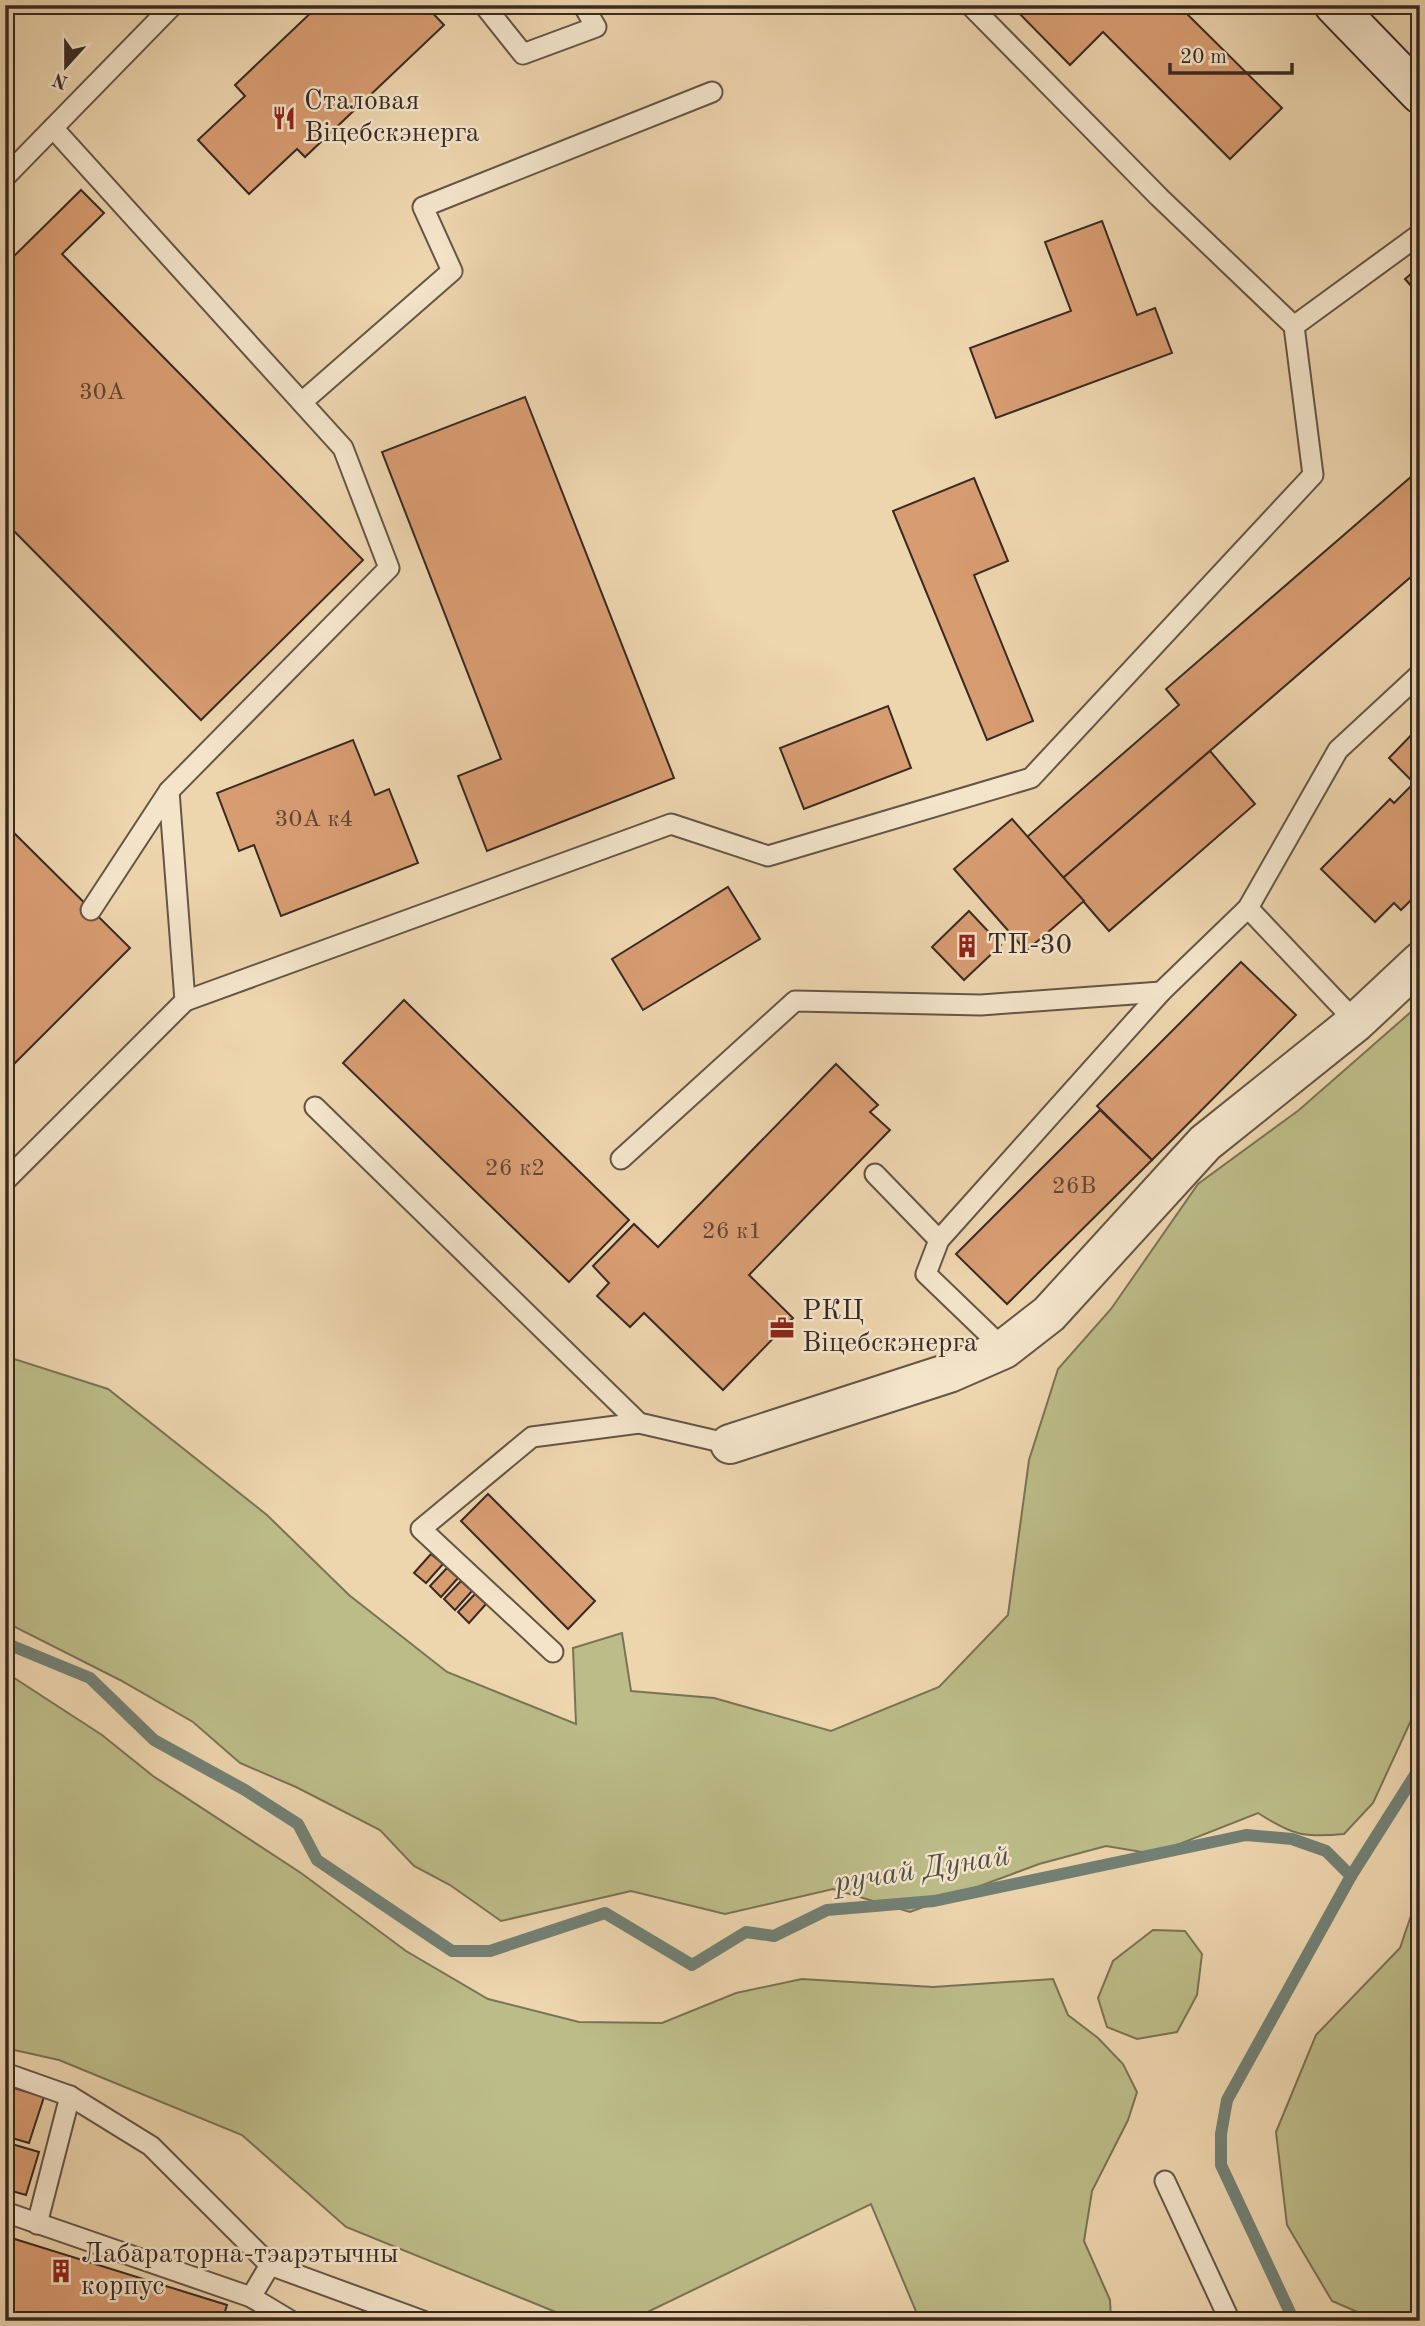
<svg xmlns="http://www.w3.org/2000/svg" width="1425" height="2326" viewBox="0 0 1425 2326" font-family="'Old Standard TT',serif">
<style>
.green{fill:#bcbc88;stroke:#7a7356;stroke-width:2}
.lines{fill:none;stroke-linecap:round;stroke-linejoin:round}
.stream{stroke:#728075;stroke-width:12}
.building{fill:#d89c71;stroke:#382a25;stroke-width:2}
.service-casing{stroke:#655547;stroke-width:23}
.minor-casing{stroke:#655547;stroke-width:42}
.secondary-casing{stroke:#382a25;stroke-width:42}
.service{stroke:#f3e4ca;stroke-width:19}
.minor{stroke:#f3e4ca;stroke-width:38}
.secondary{stroke:#f3e4ca;stroke-width:38}
.labels{text-anchor:middle;dominant-baseline:central;stroke-width:5;stroke-linejoin:round;paint-order:stroke}
.number-label{font-size:24px;fill:#604638}
.poi-label{font-size:28px;fill:#382a25;stroke:#f3e4ca;text-anchor:start}
.water-label{font-size:30px;font-style:italic;fill:#504e46;stroke:#f3e4ca}
</style>
<rect width="100%" height="100%" fill="#edd5ae"/>
<filter id="stains"><feTurbulence type="fractalNoise" baseFrequency=".00286" numOctaves="4"/><feColorMatrix values="0 0 0 0 .2 0 0 0 0 .09 0 0 0 0 .02 0 0 0 .5 -.17"/></filter>
<radialGradient id="worn" r=".72"><stop offset=".6" stop-color="#630" stop-opacity="0"/><stop offset="1" stop-color="#630" stop-opacity=".3"/></radialGradient>
<g class="green">
<path d="M 1420,1004 L 1420,1701 L 1373,1803 L 1344,1834 C 1304,1838 1292,1835 1258,1813 L 1154,1854 L 1106,1846 L 1039,1864 L 910,1912 L 833,1889 L 725,1914 L 631,1891 L 501,1921 L 450,1885 L 414,1866 L 380,1830 L 296,1787 L 240,1763 L 193,1722 L 120,1680 L 5,1622 L 5,1356 L 108,1389 L 267,1515 L 349,1595 L 447,1672 L 576,1724 L 573,1648 L 622,1633 L 631,1691 L 714,1698 L 831,1731 L 939,1687 L 1008,1615 L 1029,1460 L 1058,1369 L 1111,1309 L 1198,1184 L 1299,1110 Z"/>
<path d="M 5,1672 L 102,1735 L 153,1776 L 301,1873 L 406,1951 L 488,1999 L 579,2022 L 662,2023 L 736,1993 L 802,1979 L 933,1987 L 1053,1979 L 1068,2015 L 1098,2038 L 1123,2064 L 1137,2092 L 1128,2120 L 1092,2191 L 1084,2241 L 1110,2300 L 1111,2321 L 920,2321 L 871,2204 L 629,2321 L 578,2321 L 346,2227 L 242,2135 L 59,2060 L 5,2048 Z"/>
<path d="M 1420,1889 L 1420,2321 L 1369,2321 L 1369,2317 L 1332,2301 L 1287,2225 L 1276,2132 L 1316,2035 L 1400,1948 Z"/>
<path d="M 1153,1930 L 1185,1931 L 1202,1954 L 1197,1995 L 1177,2032 L 1137,2039 L 1107,2027 L 1098,1998 L 1113,1961 Z"/>
</g>
<g class="lines">
<g class="stream">
<path d="M 5,1643 L 90,1678 L 154,1740 L 245,1790 L 298,1824 L 317,1860 L 452,1951 L 490,1951 L 605,1913 L 692,1965 L 746,1932 L 774,1936 L 827,1910 L 934,1901 L 1246,1835 L 1292,1839 L 1326,1851 L 1351,1876 L 1227,2100 L 1221,2134 L 1221,2165 L 1294,2321"/>
<path d="M 1351,1876 L 1420,1767"/>
</g>
</g>
<g class="building">
<path d="M 319,5 L 425,5 L 444,25 L 305,157 L 297,149 L 249,194 L 198,140 L 245,96 L 235,85 Z"/>
<path d="M 1011,5 L 1178,5 L 1282,108 L 1230,159 L 1103,32 L 1070,65 Z"/>
<path d="M 81,190 L 104,213 L 62,254 L 363,560 L 201,720 L 5,522 L 5,265 Z"/>
<path d="M 1102,221 L 1137,315 L 1155,308 L 1172,353 L 996,418 L 970,348 L 1071,311 L 1045,242 Z"/>
<path d="M 1420,266 L 1420,296 L 1405,279 Z"/>
<path d="M 525,397 L 674,778 L 487,851 L 458,776 L 501,759 L 382,452 Z"/>
<path d="M 1420,469 L 1420,569 L 1063,878 L 1027,837 L 1179,705 L 1166,689 Z"/>
<path d="M 974,478 L 1008,561 L 974,575 L 1033,721 L 987,740 L 893,511 Z"/>
<path d="M 888,706 L 911,768 L 804,809 L 780,748 Z"/>
<path d="M 1420,726 L 1420,891 L 1401,910 L 1394,903 L 1375,922 L 1321,869 L 1390,799 L 1394,803 L 1414,783 L 1389,758 Z"/>
<path d="M 353,740 L 375,795 L 389,789 L 418,863 L 281,916 L 254,845 L 239,851 L 217,793 Z"/>
<path d="M 1210,751 L 1255,804 L 1109,931 L 1063,878 Z"/>
<path d="M 1012,819 L 1084,901 L 1026,951 L 954,869 Z"/>
<path d="M 5,824 L 130,948 L 5,1073 Z"/>
<path d="M 728,887 L 760,939 L 643,1010 L 612,959 Z"/>
<path d="M 969,911 L 1001,945 L 964,980 L 932,947 Z"/>
<path d="M 1241,962 L 1296,1015 L 1152,1160 L 1097,1106 Z"/>
<path d="M 404,1000 L 629,1220 L 569,1282 L 343,1063 Z"/>
<path d="M 836,1064 L 878,1105 L 870,1112 L 890,1130 L 749,1275 L 793,1318 L 723,1390 L 644,1313 L 630,1327 L 597,1296 L 609,1283 L 593,1266 L 634,1224 L 658,1247 Z"/>
<path d="M 1100,1110 L 1152,1160 L 1007,1304 L 956,1254 Z"/>
<path d="M 488,1494 L 595,1601 L 568,1629 L 461,1521 Z"/>
<path d="M 431,1554 L 443,1564 L 426,1583 L 414,1573 Z"/>
<path d="M 447,1568 L 458,1578 L 441,1597 L 430,1586 Z"/>
<path d="M 461,1581 L 472,1591 L 455,1610 L 444,1599 Z"/>
<path d="M 475,1594 L 486,1604 L 469,1623 L 458,1612 Z"/>
<path d="M 11,2087 L 44,2097 L 29,2143 L 5,2136 L 5,2106 Z"/>
<path d="M 5,2142 L 39,2152 L 26,2195 L 5,2189 Z"/>
<path d="M 5,2236 L 227,2305 L 222,2321 L 5,2321 Z"/>
</g>
<g class="lines">
<g class="service-casing">
<g id="service">
<path d="M 484,5 L 523,54 L 596,27 L 583,5"/>
<path d="M 970,5 L 1159,197 L 1294,326"/>
<path d="M 5,177 L 173,5"/>
<path d="M 302,402 L 452,271 L 423,207 L 712,92"/>
<path d="M 1248,908 L 1356,1022"/>
<path d="M 91,910 L 169,791"/>
<path d="M 185,1001 L 671,824 L 768,856 L 1031,778 L 1313,475 L 1294,326 L 1420,234"/>
<path d="M 315,1107 L 639,1423 L 730,1444"/>
<path d="M 621,1159 L 795,1001 L 981,1005 L 1161,992"/>
<path d="M 875,1174 L 939,1240"/>
<path d="M 5,1181 L 185,1001 L 169,791 L 389,568 L 343,448 L 53,128"/>
<path d="M 1004,1349 L 926,1274 L 939,1240 L 1161,992 L 1248,908 L 1338,750 L 1420,674"/>
<path d="M 553,1652 L 421,1529 L 532,1437 L 639,1423"/>
<path d="M 5,2073 L 70,2096 L 151,2146 L 270,2265 L 423,2321"/>
<path d="M 1165,2181 L 1230,2321"/>
<path d="M 5,2212 L 251,2297 L 291,2321"/>
<path d="M 37,2224 L 70,2096"/>
<path d="M 251,2297 L 270,2265"/>
</g>
</g>
<g class="minor-casing">
<path id="minor" d="M 730,1444 L 949,1373 L 1004,1349 L 1049,1314 L 1205,1143 L 1356,1022 L 1420,962"/>
</g>
<g class="secondary-casing">
<path id="secondary" d="M 1334,5 L 1420,94"/>
</g>
<use href="#service" class="service"/>
<use href="#minor" class="minor"/>
<use href="#secondary" class="secondary"/>
</g>
<defs>
<g id="restaurant-bare" transform="scale(1.89)"><path d="M-5-6h1v4h1v-4h1v4h1v-4h1v5L-1.5 .5V6h-2V.5L-5-1ZM5-6V6H3V1.5H1.5Q1.5-4 5-6Z" fill="#8f2418" stroke="#f3e4ca" stroke-width="2.5" paint-order="stroke"/></g>
<g id="building-bare" transform="scale(1.89)"><path d="M-4-6H4V6H1V3H-1V6H-4ZM-2.5-4.3h1.7v1.8h-1.7ZM.8-4.3h1.7v1.8H.8ZM-2.5-1h1.7V.8h-1.7ZM.8-1h1.7V.8H.8Z" fill="#8f2418" stroke="#f3e4ca" stroke-width="2.5" paint-order="stroke"/></g>
<g id="office-bare" transform="scale(1.89)"><path d="M-6-3h4V-5.5h4V-3h4V5H-6ZM-1-4.5V-3h2v-1.5ZM-6 0V1H6V0Z" fill="#8f2418" stroke="#f3e4ca" stroke-width="2.5" paint-order="stroke"/></g>
</defs>
<g fill-rule="evenodd">
<use href="#restaurant-bare" x="284" y="118"/>
<use href="#building-bare" x="967" y="946"/>
<use href="#office-bare" x="782" y="1328"/>
<use href="#building-bare" x="61" y="2271"/>
</g>
<g class="labels">
<g class="number-label">
<text x="102" y="393">30А</text>
<text x="314" y="820">30А к4</text>
<text x="515" y="1169">26 к2</text>
<text x="1074" y="1187">26В</text>
<text x="732" y="1232">26 к1</text>
</g>
<g class="poi-label">
<text x="304" y="102">Сталовая<tspan x="304" dy="32">Віцебскэнерга</tspan></text>
<text x="987" y="946">ТП-30</text>
<text x="802" y="1312">РКЦ<tspan x="802" dy="32">Віцебскэнерга</tspan></text>
<text x="81" y="2255">Лабараторна-тэарэтычны<tspan x="81" dy="32">корпус</tspan></text>
</g>
<g class="water-label">
<text transform="translate(922 1870) rotate(-9)">ручай Дунай</text>
</g>
</g>
<rect width="1425" height="2326" fill="none" stroke="#edd5ae" stroke-width="28"/>
<rect x="7" y="7" width="1411" height="2312" fill="none" stroke="#382a25" stroke-width="3.5"/>
<rect x="14" y="14" width="1397" height="2298" fill="none" stroke="#382a25" stroke-width="2"/>
<g transform="translate(66 66) rotate(201)" stroke="#f3e4ca" stroke-width="5" paint-order="stroke">
<path d="M0-5L12 26L0 18L-12 26Z" fill="#382a25"/>
<text y="-10" font-size="19" font-weight="bold" text-anchor="middle" fill="#382a25">N</text>
</g>
<path d="M1170 63v10h122v-10" fill="none" stroke="#382a25" stroke-width="3.5"/>
<text x="1180" y="63" font-size="21" fill="#382a25" stroke="#f3e4ca" stroke-width="5" paint-order="stroke">20 m</text>
<rect width="100%" height="100%" filter="url(#stains)"/>
<rect width="100%" height="100%" fill="url(#worn)"/>
</svg>
